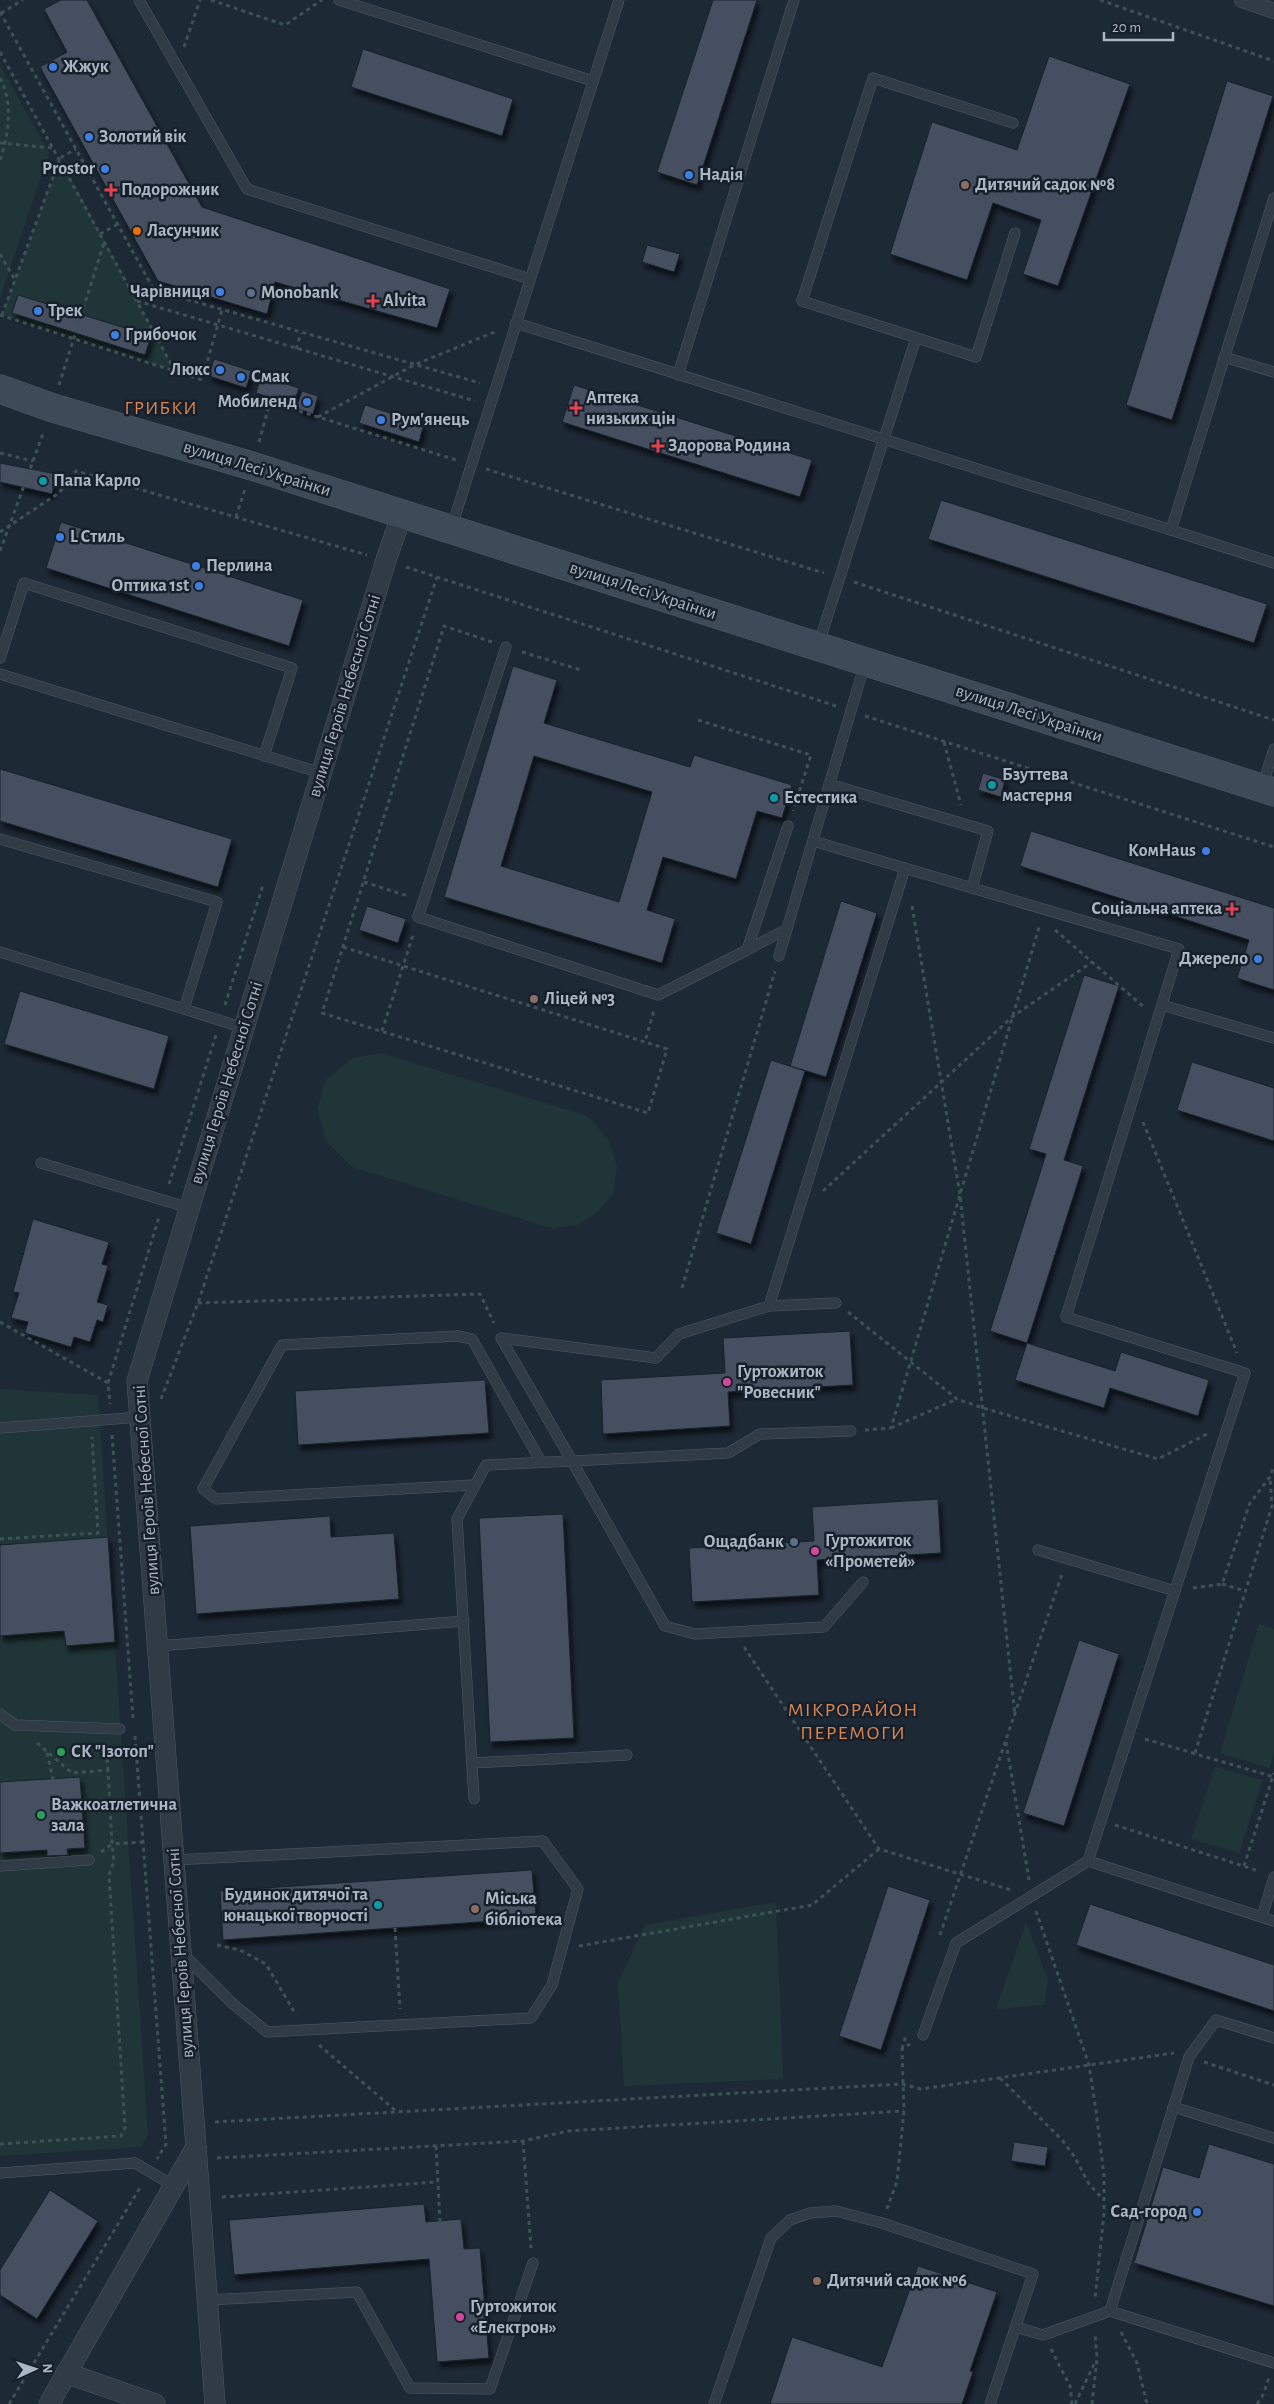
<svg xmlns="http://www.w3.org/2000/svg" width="1274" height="2404" viewBox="0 0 1274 2404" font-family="'Alegreya Sans',sans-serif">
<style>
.green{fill:#203537}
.building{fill:#445060;stroke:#19222c;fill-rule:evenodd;filter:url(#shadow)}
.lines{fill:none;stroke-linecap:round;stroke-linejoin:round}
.service-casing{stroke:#4f5965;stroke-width:11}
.pedestrian-casing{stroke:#4f5965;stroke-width:16}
.minor-casing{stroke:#4f5965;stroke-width:21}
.secondary-casing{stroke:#4f5965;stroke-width:29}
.path{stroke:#3d5254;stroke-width:3;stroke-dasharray:4 4;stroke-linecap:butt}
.service{stroke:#313b46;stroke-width:10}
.pedestrian{stroke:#313b46;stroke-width:15}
.minor{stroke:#313b46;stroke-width:20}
.secondary{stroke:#3f4a59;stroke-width:28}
.shop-dot{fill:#3f7fe0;stroke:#17202a;stroke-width:2}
.education-dot{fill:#8d6e63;stroke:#17202a;stroke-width:2}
.health-dot{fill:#e0444e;stroke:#17202a;stroke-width:2}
.food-dot{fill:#e8710a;stroke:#17202a;stroke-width:2}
.service-dot{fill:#5c6f8a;stroke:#17202a;stroke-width:2}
.culture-dot{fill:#0f9aa8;stroke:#17202a;stroke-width:2}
.hotel-dot{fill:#d1479c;stroke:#17202a;stroke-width:2}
.leisure-dot{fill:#2e9e5b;stroke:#17202a;stroke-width:2}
.labels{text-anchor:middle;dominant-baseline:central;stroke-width:5;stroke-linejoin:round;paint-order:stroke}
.poi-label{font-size:18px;font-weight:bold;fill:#abb6c4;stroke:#17202a;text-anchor:start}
.street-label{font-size:18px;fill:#abb6c4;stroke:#17202a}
.neighbourhood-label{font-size:19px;letter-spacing:1px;fill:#d58654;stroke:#17202a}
.quarter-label{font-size:20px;letter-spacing:1px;fill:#d58654;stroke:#17202a}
</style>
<defs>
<filter id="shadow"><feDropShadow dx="3" dy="5.5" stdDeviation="2.5" flood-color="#0009"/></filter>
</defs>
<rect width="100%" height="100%" fill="#1e2936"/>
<g class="green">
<path d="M 0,65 L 49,153 L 0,298 Z"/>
<path d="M 60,158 L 175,371 L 2,315 Z"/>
<path d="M 381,1053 L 588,1116 L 608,1139 L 617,1166 L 613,1194 L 599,1211 L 577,1225 L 551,1228 L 352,1167 L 326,1141 L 317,1109 L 326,1080 L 351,1059 Z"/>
<path d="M 0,1389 L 98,1395 L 148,2135 L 141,2147 L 0,2156 Z"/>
<path d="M 1259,1624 L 1274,1629 L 1274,1753 L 1269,1768 L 1220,1753 Z"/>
<path d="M 1215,1767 L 1263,1780 L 1239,1853 L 1191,1839 Z"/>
<path d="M 776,1902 L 783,2079 L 624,2086 L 618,1982 L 645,1925 Z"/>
<path d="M 1026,1922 L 1048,1980 L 1044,2005 L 996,2009 Z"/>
</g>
<g class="building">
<path d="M 61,0 L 87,0 L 202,207 L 450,289 L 437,328 L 275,282 L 267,314 L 158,281 L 40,67 L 67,52 L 44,9 Z"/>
<path d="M 713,0 L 757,0 L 697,185 L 657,172 Z"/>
<path d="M 363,49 L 513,99 L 502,136 L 351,87 Z"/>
<path d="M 1049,56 L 1130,84 L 1058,286 L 1023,274 L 1041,220 L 993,203 L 967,280 L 890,254 L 932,122 L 1017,150 Z"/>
<path d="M 1227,81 L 1273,96 L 1172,420 L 1126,405 Z"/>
<path d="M 647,245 L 680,254 L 674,272 L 642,262 Z"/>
<path d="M 18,295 L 151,336 L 145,355 L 12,313 Z"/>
<path d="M 214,359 L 252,371 L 246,388 L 209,376 Z"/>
<path d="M 261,376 L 299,388 L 293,405 L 256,393 Z"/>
<path d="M 574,385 L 812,460 L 800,497 L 562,422 Z"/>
<path d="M 302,391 L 318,396 L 313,414 L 296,408 Z"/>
<path d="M 365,405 L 424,424 L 419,442 L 359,423 Z"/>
<path d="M 0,463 L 56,474 L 52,494 L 0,482 Z"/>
<path d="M 941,500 L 1267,604 L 1254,643 L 928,539 Z"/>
<path d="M 61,522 L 303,600 L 289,646 L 46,568 Z"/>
<path d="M 513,666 L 557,680 L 544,723 L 690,767 L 694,755 L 792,785 L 782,818 L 757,811 L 736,879 L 663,857 L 647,910 L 675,919 L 662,963 L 444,897 ZM 534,756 L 652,792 L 619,902 L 501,866 Z"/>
<path d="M 0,769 L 232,839 L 218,887 L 0,821 Z"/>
<path d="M 983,773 L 1005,780 L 1001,797 L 978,790 Z"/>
<path d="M 1031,831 L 1274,908 L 1274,990 L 1237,978 L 1249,940 L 1020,866 Z"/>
<path d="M 841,901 L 877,913 L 826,1077 L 790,1066 Z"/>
<path d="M 367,906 L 406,919 L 398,943 L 359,930 Z"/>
<path d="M 1084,975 L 1119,986 L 1064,1160 L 1083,1166 L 1027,1343 L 990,1331 L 1046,1154 L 1029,1149 Z"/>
<path d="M 20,991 L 169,1036 L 154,1089 L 4,1044 Z"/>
<path d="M 771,1060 L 805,1071 L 751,1244 L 716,1233 Z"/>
<path d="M 1192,1062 L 1274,1088 L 1274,1141 L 1177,1110 Z"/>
<path d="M 33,1219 L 109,1242 L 102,1264 L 108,1266 L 97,1302 L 108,1305 L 103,1322 L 97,1320 L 90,1342 L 74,1337 L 71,1347 L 25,1333 L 28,1322 L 11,1318 L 19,1293 L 13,1292 Z"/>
<path d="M 850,1331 L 853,1385 L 728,1392 L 730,1426 L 603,1434 L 601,1380 L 725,1373 L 723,1338 Z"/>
<path d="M 1027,1343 L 1115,1371 L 1121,1352 L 1209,1380 L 1198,1416 L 1110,1388 L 1104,1408 L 1015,1380 Z"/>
<path d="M 485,1380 L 489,1433 L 298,1445 L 295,1391 Z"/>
<path d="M 938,1499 L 941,1553 L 817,1560 L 819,1595 L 692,1602 L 689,1548 L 814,1541 L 812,1507 Z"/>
<path d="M 563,1514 L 574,1738 L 490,1742 L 479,1518 Z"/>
<path d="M 330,1516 L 331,1537 L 394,1533 L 399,1599 L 196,1614 L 190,1526 Z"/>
<path d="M 108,1537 L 115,1642 L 66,1646 L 64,1631 L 0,1636 L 0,1545 Z"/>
<path d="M 1079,1640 L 1119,1654 L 1064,1826 L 1023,1813 Z"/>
<path d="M 80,1777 L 85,1848 L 67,1849 L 68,1855 L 47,1856 L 47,1850 L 0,1853 L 0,1782 Z"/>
<path d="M 532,1870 L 536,1918 L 223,1940 L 220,1891 Z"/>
<path d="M 888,1886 L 930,1900 L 881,2050 L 839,2036 Z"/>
<path d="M 1090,1904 L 1274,1965 L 1274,2011 L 1076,1945 Z"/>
<path d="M 1014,2142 L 1048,2147 L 1045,2166 L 1011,2161 Z"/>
<path d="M 1209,2144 L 1274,2164 L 1274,2306 L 1134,2263 L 1163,2167 L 1199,2178 Z"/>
<path d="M 50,2190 L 98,2221 L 37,2319 L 0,2295 L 0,2270 Z"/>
<path d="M 424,2204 L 426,2222 L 461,2219 L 464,2249 L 480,2248 L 489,2358 L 437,2362 L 429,2259 L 234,2275 L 229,2220 Z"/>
<path d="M 918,2266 L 997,2292 L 970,2371 L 973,2372 L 962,2404 L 770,2404 L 792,2337 L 882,2367 Z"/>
</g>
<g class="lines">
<g class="service-casing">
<g id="service">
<path d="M 139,0 L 247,189 L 530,279"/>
<path d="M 339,0 L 593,81"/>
<path d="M 1013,123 L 873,78 L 802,301 L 976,357 L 1015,233"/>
<path d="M 1274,198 L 1171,530 L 1274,563"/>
<path d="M 516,323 L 1171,530"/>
<path d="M 1224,357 L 1274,372"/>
<path d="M 678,375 L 794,0"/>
<path d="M 451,529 L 619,0"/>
<path d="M 818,646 L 916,338"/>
<path d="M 506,647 L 418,917 L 658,995 L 747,950 L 788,826"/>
<path d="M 0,658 L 24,583 L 292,668 L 264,756"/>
<path d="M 0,674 L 321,773"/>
<path d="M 829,784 L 988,831 L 972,888"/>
<path d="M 1262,787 L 1274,749"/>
<path d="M 0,839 L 217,902 L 184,1009 L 0,952"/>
<path d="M 813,841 L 1179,949 L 1066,1317 L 1245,1373 L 1088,1861 L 1274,1921"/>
<path d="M 747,950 L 787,929"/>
<path d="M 779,956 L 865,663"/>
<path d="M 1162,1005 L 1274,1038"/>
<path d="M 184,1009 L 244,1028"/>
<path d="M 41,1163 L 189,1208"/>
<path d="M 836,1303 L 769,1306 L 679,1334 L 656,1358 L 501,1338 L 572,1461 L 728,1453 L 760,1434 L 851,1431"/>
<path d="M 769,1306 L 905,868"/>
<path d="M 0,1428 L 140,1417"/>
<path d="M 473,1485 L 216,1499 L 203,1489 L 282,1345 L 458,1336 L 472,1339 L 541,1462"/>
<path d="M 1038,1550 L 1175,1591"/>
<path d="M 158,1646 L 464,1621"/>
<path d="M 0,1714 L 15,1725 L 120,1729"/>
<path d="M 472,1763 L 627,1755"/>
<path d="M 474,1799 L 457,1519 L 486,1465 L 572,1461 L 665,1626 L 695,1634 L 824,1627 L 863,1582"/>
<path d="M 174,1860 L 543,1841 L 578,1889 L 552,1985 L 531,2018 L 267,2032 L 232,2003 L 182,1953"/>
<path d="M 0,1866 L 89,1860"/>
<path d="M 1262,1917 L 1274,1877"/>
<path d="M 923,2035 L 956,1943 L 1088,1861"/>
<path d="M 1274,2038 L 1216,2020 L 1189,2057 L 1110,2311 L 1274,2363"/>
<path d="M 1173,2107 L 1274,2138"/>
<path d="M 0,2173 L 135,2163 L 174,2186"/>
<path d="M 207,2300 L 357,2292 L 410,2388 L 490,2389 L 533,2263"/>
<path d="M 1016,2327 L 1043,2335 L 1110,2311"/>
<path d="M 714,2404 L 771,2238 L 790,2220 L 810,2213 L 836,2211 L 882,2223 L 1033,2274 L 990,2404"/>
</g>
</g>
<g class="pedestrian-casing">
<path id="pedestrian" d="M 1242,0 L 1274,11"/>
</g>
<g class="minor-casing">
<g id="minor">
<path d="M 196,2147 L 215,2404"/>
<path d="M 66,2373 L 155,2404"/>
<path d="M 49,2404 L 196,2147 L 137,1381 L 386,560 L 402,514"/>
</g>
</g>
<g class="secondary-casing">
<path id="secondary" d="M 0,389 L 53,408 L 252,466 L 1274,792"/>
</g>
<g class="path">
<path d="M 211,0 L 285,25 L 322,0"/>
<path d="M 1100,0 L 1274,61"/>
<path d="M 0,12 L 154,290 L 480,383"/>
<path d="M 1,13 L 23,0"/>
<path d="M 184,47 L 200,0"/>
<path d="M 0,52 L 175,371"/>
<path d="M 0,78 C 13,102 9,135 0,160"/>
<path d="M 0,143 L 53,148"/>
<path d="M 100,234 L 118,224"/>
<path d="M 0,254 L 15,280"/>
<path d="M 137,301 L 475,401"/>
<path d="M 0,315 L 202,380 L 222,310"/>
<path d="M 2,315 L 60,158 L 76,149"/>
<path d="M 296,349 L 301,333"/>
<path d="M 59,385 L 104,243"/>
<path d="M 318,417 L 414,365 L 497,331"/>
<path d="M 259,442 L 270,402 L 456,460"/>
<path d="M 0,453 L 33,461"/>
<path d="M 486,469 L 824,573"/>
<path d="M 236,517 L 245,489"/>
<path d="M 0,532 L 59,493 L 76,471 L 367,555"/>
<path d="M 0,551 L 44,431"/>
<path d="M 406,567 L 836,706"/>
<path d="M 854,582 L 1274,720"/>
<path d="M 492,642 L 444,626 L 322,1013 L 648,1113 L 667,1049 L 645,1042"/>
<path d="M 522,652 L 581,670"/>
<path d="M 865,716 L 1274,847"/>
<path d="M 698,720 L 811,755 L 793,811"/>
<path d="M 944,742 L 961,805"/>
<path d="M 364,882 L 408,896"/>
<path d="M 912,906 L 960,1195 L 1015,1716"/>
<path d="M 1055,930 L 1145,1008"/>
<path d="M 343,947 L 645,1042 L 654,1010"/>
<path d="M 225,1005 L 263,885"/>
<path d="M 382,1031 L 414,932"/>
<path d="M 1143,1122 L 1237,1353"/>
<path d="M 169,1184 L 216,1035"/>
<path d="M 823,1191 L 1012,1017 L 1092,962"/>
<path d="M 682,1288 L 775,971"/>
<path d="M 198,1303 L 480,1294 L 494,1323"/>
<path d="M 848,1312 L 957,1399 L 983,1408 L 1158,1459 L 1209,1433"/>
<path d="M 0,1322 L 108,1383 L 110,1404"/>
<path d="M 108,1383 L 159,1217"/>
<path d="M 161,1399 L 198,1303 L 437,577"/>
<path d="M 891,1428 L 957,1399"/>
<path d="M 865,1430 L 891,1428 L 1040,924"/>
<path d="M 112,1435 L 133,1718"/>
<path d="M 0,1539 L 98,1533 L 92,1437"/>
<path d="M 1222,1584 L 1245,1591"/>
<path d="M 1193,1588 L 1222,1584 L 1250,1503 L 1270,1477 L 1274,1466"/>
<path d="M 744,1647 L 879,1849 L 1011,1890"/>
<path d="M 135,1736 L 166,2144 L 157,2159"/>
<path d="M 1145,1739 L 1274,1777"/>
<path d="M 1006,1742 L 1029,1880"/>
<path d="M 37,1743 L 72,1773 L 108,1770 L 112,1844 L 143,1842"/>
<path d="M 106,1743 L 108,1770"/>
<path d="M 47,1753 L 53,1779"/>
<path d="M 1195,1753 L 1272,1506 L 1270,1477"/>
<path d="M 1115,1825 L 1259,1871"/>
<path d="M 101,1852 L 112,1844"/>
<path d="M 1244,1866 L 1274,1773"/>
<path d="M 1036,1911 L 1089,2065 L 1096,2111 L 1104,2175 L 1104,2213 L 1095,2299"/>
<path d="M 395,1928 L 400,2009"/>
<path d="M 940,1935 L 1062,1574"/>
<path d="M 217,1945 L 240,1950 L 266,1964 L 296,2015"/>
<path d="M 579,1946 L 812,1905 L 879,1849"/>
<path d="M 319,2045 L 396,2111"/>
<path d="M 902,2049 L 906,2035"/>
<path d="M 1204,2062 L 1274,2085"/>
<path d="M 1000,2078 L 1062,2140 L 1074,2156 L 1089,2184 L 1104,2200"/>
<path d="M 215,2122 L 902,2084 L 921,2089 L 1174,2053"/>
<path d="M 523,2141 L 531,2248"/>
<path d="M 0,2144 L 121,2136 L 125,2128 L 109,1875 L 114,1861 L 112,1844"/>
<path d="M 436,2146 L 440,2221"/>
<path d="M 217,2158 L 523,2141 L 568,2131 L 904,2111"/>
<path d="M 222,2197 L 438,2182"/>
<path d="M 887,2209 L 897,2181 L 904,2111 L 902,2049 L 910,2044"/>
<path d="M 1121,2332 L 1137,2363 L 1147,2404"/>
<path d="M 1051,2349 L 1070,2386 L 1072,2404"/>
<path d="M 9,2404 L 141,2186"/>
<path d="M 1075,2404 L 1095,2362"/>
<path d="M 1092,2404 L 1097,2358 L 1095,2333"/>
<path d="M 1257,2404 L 1263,2395 L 1269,2378"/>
</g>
<use href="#service" class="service"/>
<use href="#pedestrian" class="pedestrian"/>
<use href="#minor" class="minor"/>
<use href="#secondary" class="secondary"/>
</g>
<g class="shop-dot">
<circle cx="53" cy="67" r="5"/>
<circle cx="89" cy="137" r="5"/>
<circle cx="105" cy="169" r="5"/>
<circle cx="689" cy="175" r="5"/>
<circle cx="220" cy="292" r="5"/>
<circle cx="38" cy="311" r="5"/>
<circle cx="115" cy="335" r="5"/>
<circle cx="220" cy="370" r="5"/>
<circle cx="241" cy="377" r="5"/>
<circle cx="307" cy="402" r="5"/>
<circle cx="381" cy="420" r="5"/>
<circle cx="60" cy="537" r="5"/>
<circle cx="196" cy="566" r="5"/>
<circle cx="199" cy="586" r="5"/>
<circle cx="1206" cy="851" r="5"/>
<circle cx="1258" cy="959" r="5"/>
<circle cx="1197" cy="2212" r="5"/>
</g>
<g class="education-dot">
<circle cx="965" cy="185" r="5"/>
<circle cx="534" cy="999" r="5"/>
<circle cx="475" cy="1909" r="5"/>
<circle cx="817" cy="2281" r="5"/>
</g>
<g class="health-dot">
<path d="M108.5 182.5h5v5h5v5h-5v5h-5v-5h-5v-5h5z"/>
<path d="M370.5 293.5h5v5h5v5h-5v5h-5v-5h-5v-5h5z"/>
<path d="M573.5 400.5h5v5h5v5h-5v5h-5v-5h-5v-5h5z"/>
<path d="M655.5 438.5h5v5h5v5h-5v5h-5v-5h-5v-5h5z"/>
<path d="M1229.5 901.5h5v5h5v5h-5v5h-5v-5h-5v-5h5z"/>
</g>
<circle class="food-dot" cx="137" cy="231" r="5"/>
<g class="service-dot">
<circle cx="251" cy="293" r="5"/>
<circle cx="794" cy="1542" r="5"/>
</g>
<g class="culture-dot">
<circle cx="43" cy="481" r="5"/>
<circle cx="992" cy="785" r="5"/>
<circle cx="774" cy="798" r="5"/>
<circle cx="378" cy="1905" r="5"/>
</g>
<g class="hotel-dot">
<circle cx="727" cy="1382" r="5"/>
<circle cx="815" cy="1551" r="5"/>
<circle cx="460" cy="2317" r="5"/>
</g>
<g class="leisure-dot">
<circle cx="61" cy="1752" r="5"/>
<circle cx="41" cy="1815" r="5"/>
</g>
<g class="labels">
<g class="poi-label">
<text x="63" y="67">Жжук</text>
<text x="99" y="137">Золотий вік</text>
<text x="95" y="169" text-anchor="end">Prostor</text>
<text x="699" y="175">Надія</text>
<text x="975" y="185">Дитячий садок №8</text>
<text x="121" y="190">Подорожник</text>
<text x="147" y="231">Ласунчик</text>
<text x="210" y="292" text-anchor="end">Чарівниця</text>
<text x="261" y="293">Monobank</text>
<text x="383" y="301">Alvita</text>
<text x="48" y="311">Трек</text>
<text x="125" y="335">Грибочок</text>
<text x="210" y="370" text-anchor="end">Люкс</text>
<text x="251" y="377">Смак</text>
<text x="586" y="398">Аптека<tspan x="586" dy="21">низьких цін</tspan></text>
<text x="297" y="402" text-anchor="end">Мобиленд</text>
<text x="391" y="420">Рум'янець</text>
<text x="668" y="446">Здорова Родина</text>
<text x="53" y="481">Папа Карло</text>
<text x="70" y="537">L Стиль</text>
<text x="206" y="566">Перлина</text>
<text x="189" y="586" text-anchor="end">Оптика 1st</text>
<text x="1002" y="775">Бзуттева<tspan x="1002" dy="21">мастерня</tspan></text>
<text x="784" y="798">Естестика</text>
<text x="1196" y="851" text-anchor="end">КомHaus</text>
<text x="1222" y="909" text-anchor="end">Соціальна аптека</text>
<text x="1248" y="959" text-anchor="end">Джерело</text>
<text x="544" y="999">Ліцей №3</text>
<text x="737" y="1372">Гуртожиток<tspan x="737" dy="21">"Ровесник"</tspan></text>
<text x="825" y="1541">Гуртожиток<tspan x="825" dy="21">«Прометей»</tspan></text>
<text x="784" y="1542" text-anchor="end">Ощадбанк</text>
<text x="71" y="1752">СК "Ізотоп"</text>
<text x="51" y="1805">Важкоатлетична<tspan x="51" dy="21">зала</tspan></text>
<text x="368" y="1895" text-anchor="end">Будинок дитячої та<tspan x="368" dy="21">юнацької творчості</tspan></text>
<text x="485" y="1899">Міська<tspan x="485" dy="21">бібліотека</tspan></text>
<text x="1187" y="2212" text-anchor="end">Сад-город</text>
<text x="827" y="2281">Дитячий садок №6</text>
<text x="470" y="2307">Гуртожиток<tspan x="470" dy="21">«Електрон»</tspan></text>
</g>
<g class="street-label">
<text transform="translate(257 469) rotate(17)">вулиця Лесі Українки</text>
<text transform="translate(643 591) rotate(18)">вулиця Лесі Українки</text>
<text transform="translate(345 696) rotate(-73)">вулиця Героїв Небесної Сотні</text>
<text transform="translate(1029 714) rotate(18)">вулиця Лесі Українки</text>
<text transform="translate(227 1083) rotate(-73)">вулиця Героїв Небесної Сотні</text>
<text transform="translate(147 1490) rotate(-94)">вулиця Героїв Небесної Сотні</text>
<text transform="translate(181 1953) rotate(-94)">вулиця Героїв Небесної Сотні</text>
</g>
<g class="neighbourhood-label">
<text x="161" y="408">ГРИБКИ</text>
</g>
<g class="quarter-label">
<text x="853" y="1710">МІКРОРАЙОН<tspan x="853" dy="23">ПЕРЕМОГИ</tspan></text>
</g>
</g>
<g transform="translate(35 2369) rotate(87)" stroke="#17202a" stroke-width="4" paint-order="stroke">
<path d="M0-4L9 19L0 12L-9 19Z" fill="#abb6c4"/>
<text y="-8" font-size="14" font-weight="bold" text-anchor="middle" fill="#abb6c4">N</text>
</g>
<path d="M1104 32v8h69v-8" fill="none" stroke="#abb6c4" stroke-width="2.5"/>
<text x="1112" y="32" font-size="15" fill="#abb6c4" stroke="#17202a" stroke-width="4" paint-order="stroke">20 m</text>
</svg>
